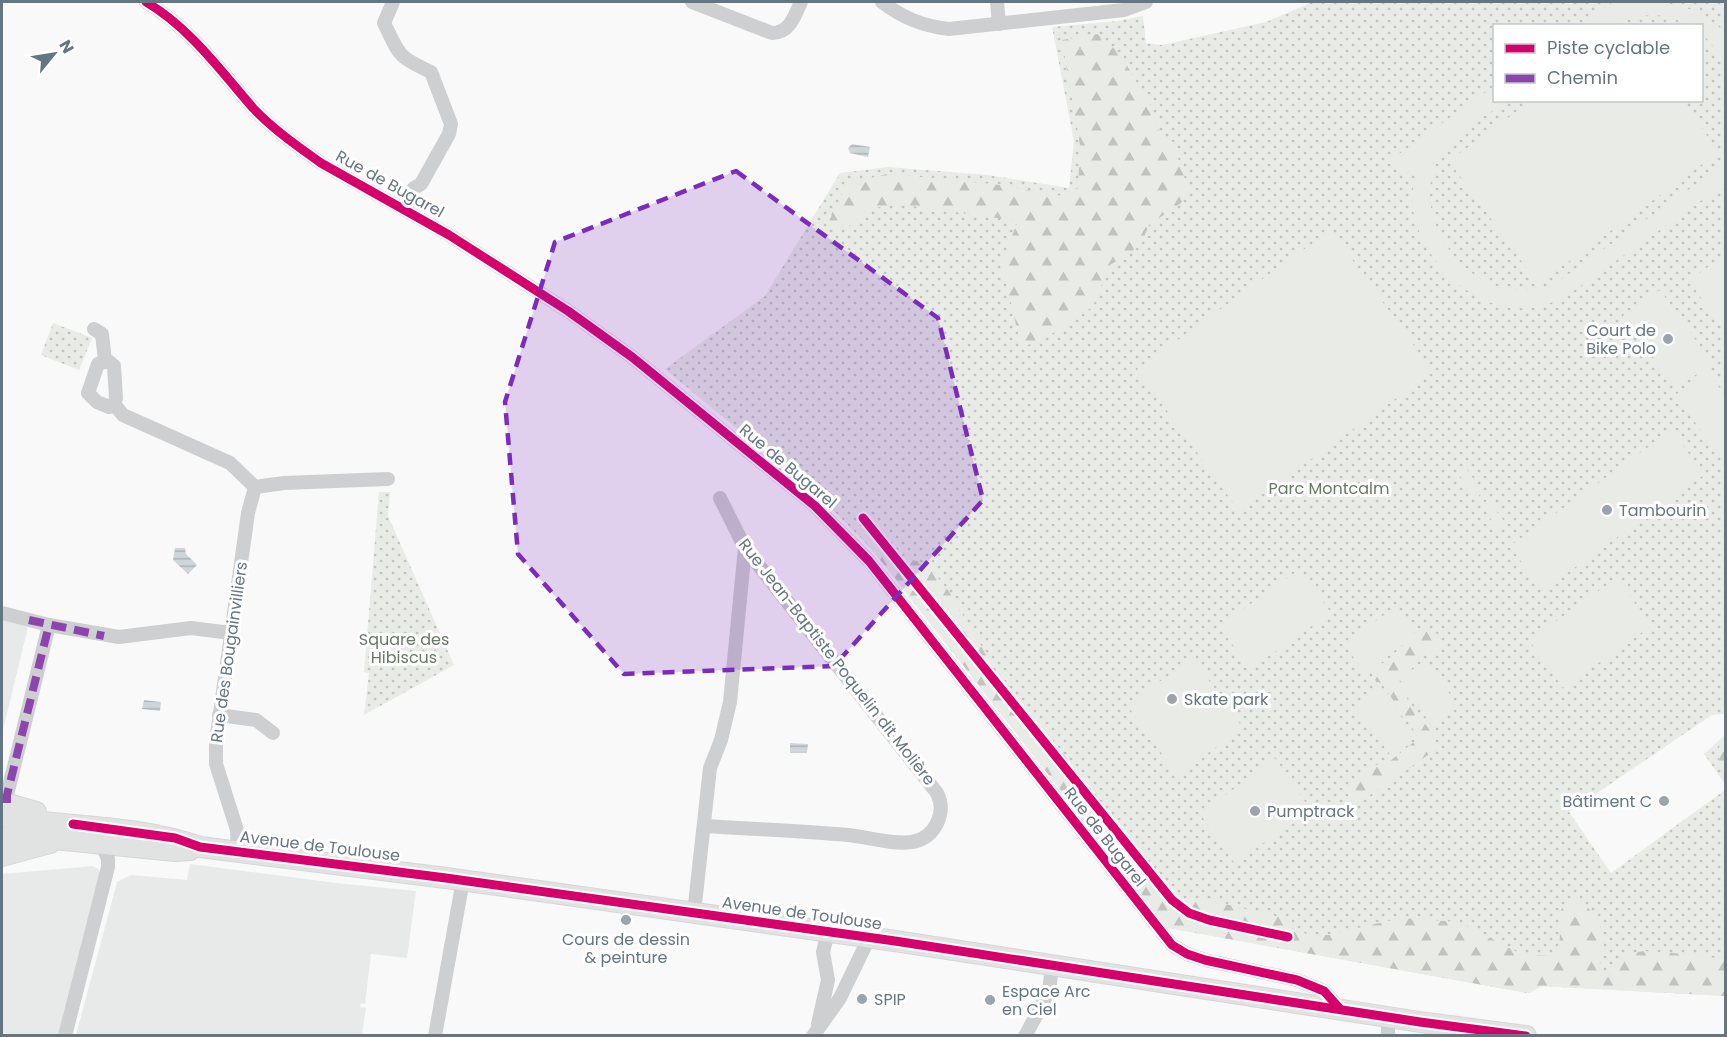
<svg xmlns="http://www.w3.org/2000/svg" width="1727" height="1037" viewBox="0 0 1727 1037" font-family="Poppins,sans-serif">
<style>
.built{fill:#e8e9e9}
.grass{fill:url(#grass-dots);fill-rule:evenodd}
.forest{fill:url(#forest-firs)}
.garden{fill:#e8ebe6}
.water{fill:url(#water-rules)}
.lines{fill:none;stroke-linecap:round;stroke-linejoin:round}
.secondary-casing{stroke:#d5d6d7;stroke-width:22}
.street{stroke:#cecfd0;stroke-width:14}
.secondary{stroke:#e1e2e2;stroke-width:20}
.quiet{stroke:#8e44ad;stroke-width:8;stroke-dasharray:15 8;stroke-linecap:butt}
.cycleway-casing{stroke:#fff;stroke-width:13}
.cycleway{stroke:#d6006c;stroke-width:9}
.marked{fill:#7b2cbf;fill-opacity:0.2;stroke:#7b2cbf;stroke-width:4.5;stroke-dasharray:12 8;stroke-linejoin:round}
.poi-dot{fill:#99a4ac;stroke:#fff;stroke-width:2}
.labels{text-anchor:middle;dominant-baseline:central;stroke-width:6;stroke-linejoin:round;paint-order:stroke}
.street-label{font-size:16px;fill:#657683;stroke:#fff}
.poi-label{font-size:16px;fill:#657683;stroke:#fff;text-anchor:start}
.park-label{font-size:16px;fill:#687a64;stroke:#fff}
</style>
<defs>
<pattern id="grass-dots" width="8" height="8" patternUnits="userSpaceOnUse" patternTransform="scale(1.5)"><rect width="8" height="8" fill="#e8ebe6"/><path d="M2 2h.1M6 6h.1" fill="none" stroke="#c0c3c0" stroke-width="1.8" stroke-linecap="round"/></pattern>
<pattern id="forest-firs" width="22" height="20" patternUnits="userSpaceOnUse" patternTransform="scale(1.5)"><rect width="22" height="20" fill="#e8ebe6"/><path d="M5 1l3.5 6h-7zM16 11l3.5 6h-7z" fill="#c0c3c0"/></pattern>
<pattern id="water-rules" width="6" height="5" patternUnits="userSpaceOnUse" patternTransform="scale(1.5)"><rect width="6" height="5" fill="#ced6d9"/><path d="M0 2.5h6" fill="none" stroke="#abb2b5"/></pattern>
</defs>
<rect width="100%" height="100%" fill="#f9f9f9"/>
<g class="built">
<path d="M 2,620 L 28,627 L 2,734 Z"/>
<path d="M 190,864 L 336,883 L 416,891 L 407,958 L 371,954 L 365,1004 L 361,1003 L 360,1007 L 366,1008 L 362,1035 L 76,1035 L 117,882 L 131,875 L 187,880 Z"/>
<path d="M 93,866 L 98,869 L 100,873 L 59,1035 L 2,1036 L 2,874 Z"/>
</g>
<g class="grass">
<path d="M 1313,2 L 1568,2 L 1570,5 L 1574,2 L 1725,2 L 1725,714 L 1712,715 L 1569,812 L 1611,873 L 1725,790 L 1725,996 L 1541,986 L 1527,993 L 1168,928 L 871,548 L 823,500 L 665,369 L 765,296 L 840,173 L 888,167 L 988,175 L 1069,188 L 1074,141 L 1052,27 L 1118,21 L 1143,16 L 1146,43 L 1162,45 L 1266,22 ZM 1494,26 L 1702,26 L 1702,100 L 1494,100 Z"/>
<path d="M 53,323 L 92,338 L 79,370 L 41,355 Z"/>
<path d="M 379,492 L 390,492 L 388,516 L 454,665 L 364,715 L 369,673 L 364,672 Z"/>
<path d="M 1725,735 L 1725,784 L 1704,754 Z"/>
</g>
<g class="forest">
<path d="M 1098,34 L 1120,54 L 1153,110 L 1159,132 L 1173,142 L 1188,189 L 1181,203 L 1149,225 L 1140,246 L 1110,265 L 1093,306 L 1066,327 L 1022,348 C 1014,320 1010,292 1000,265 L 1018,221 L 898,204 L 869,209 L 848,227 L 828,229 L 832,213 L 849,183 L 887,174 L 993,184 L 1063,196 L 1078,188 L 1080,145 L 1062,40 Z"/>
<path d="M 855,530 L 902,558 L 926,563 L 948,590 L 996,670 L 1059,748 L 1094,798 L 1146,854 L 1154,873 L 1174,896 L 1188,901 L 1199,898 L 1280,917 L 1306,934 L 1328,935 L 1401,918 L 1459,922 L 1521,954 L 1550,956 C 1571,938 1550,922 1563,907 C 1565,904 1572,902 1575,900 C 1584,904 1588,907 1594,915 C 1613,942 1592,962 1603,979 L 1609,977 C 1623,945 1644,951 1673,953 C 1691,955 1708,956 1725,960 L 1725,996 L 1541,986 L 1530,993 L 1527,993 L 1168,928 L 896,579 Z"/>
<path d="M 1427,630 L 1436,633 L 1444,642 L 1440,649 L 1427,654 L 1393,679 L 1434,736 L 1438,748 L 1356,805 L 1350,802 L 1346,788 L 1373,766 L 1390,761 L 1419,738 L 1382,684 L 1375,680 L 1372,675 L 1375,669 Z"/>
<path d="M 1725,739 L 1725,779 L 1719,761 L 1719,747 Z"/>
</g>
<g class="garden">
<path d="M 1613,2 C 1658,1 1692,0 1725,32 L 1725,61 L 1702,33 L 1702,26 L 1690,25 L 1667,16 L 1655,15 L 1638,16 L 1612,25 L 1580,25 Z"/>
<path d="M 1494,86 L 1494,100 L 1507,101 C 1482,119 1449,135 1436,164 C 1415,210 1450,269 1494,285 C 1514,293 1533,291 1553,285 L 1709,175 L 1725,160 L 1725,184 L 1562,299 C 1548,304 1533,309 1517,308 C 1468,306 1422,259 1413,211 C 1410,196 1414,181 1418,166 L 1403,175 L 1392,159 Z"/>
<path d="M 1532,100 L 1682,101 L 1719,152 L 1538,284 L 1449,161 Z"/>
<path d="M 1331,230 L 1433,372 L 1239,511 L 1137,369 Z"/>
<path d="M 1725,254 L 1725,331 L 1689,281 Z"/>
<path d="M 1660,290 L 1712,363 L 1676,389 L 1623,315 Z"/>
<path d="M 1708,371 L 1725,396 L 1725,455 L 1721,458 L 1675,395 Z"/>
<path d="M 1672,430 L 1704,475 L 1542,591 L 1510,546 Z"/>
<path d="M 1465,467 L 1483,492 L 1476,498 L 1457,472 Z"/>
<path d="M 1488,500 L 1507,525 L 1499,531 L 1481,505 Z"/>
<path d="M 1300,569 L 1331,613 L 1250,669 L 1219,626 Z"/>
<path d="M 1617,578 L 1651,626 L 1563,688 L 1529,640 Z"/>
<path d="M 1395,607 L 1416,635 L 1365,673 L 1344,644 Z"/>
<path d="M 1193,658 L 1243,728 L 1177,775 L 1127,705 Z"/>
<path d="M 1426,660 L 1459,707 L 1432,726 L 1399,679 Z"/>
<path d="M 1380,688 L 1416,737 L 1391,756 L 1354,706 Z"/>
<path d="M 1275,758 L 1310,809 L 1235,864 L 1200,814 Z"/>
</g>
<g class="water">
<path d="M 852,144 L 870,147 L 868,157 L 850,153 L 848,148 Z"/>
<path d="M 175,548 L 185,548 L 186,554 L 197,565 L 188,574 L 173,560 Z"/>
<path d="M 144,700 L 161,702 L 160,711 L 142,709 Z"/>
<path d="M 790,743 L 808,744 L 807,753 L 790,753 Z"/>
</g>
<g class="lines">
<g class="secondary-casing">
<g id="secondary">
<path d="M 2,802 L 36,812"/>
<path d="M 2,817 C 67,827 137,825 200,847 L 446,878 L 895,941 L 1420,1022 L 1526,1036"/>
<path d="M 2,838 L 34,837 L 175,851 L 190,850"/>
<path d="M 2,856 L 50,843"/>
</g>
</g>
<g class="street">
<path d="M 146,2 C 190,28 220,70 253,108 C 273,129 297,146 321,163 L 449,235 L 568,311 L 632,357 L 815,506 L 869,561 L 1172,945 L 1187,954 L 1205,960 L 1297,980 L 1324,991 L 1340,1009"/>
<path d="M 393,2 L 384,23 C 400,56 397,56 431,72 L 451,124 L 449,134 L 421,184 L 414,188 L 410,194 L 412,201 L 406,210"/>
<path d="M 692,2 L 772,33 C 790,33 795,15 801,2"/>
<path d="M 882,2 C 903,18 923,26 949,29 L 1124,10 L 1146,2"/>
<path d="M 997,2 L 999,24"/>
<path d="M 94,329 L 102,334 L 105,361"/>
<path d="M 114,404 L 109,407 L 97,402 L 88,393 L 98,364 L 108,361 L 114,366 L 116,398 L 114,404 L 123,415 L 230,463 L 255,487"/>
<path d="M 255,487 L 284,483 L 388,479"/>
<path d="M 2,613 L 49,625 L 119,637 L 191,628 L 231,633"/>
<path d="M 219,715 L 256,720 L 273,733"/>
<path d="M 7,803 L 7,795 L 49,625"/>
<path d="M 705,826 C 753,829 800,831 848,835 C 868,837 892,845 912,842 C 935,838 947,813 937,793 L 745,548 L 720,498"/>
<path d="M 238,850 L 237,830 L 216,764 L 216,742 L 248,513 L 255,487"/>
<path d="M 694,913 L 710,768 L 721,740 L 730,702 L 745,548"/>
<path d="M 818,1024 L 828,980 L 823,952 L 828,932"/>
<path d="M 65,1036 L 108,867 L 108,859 L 102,845"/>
<path d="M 435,1036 L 463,880"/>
<path d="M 813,1036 L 840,998 L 869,938"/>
<path d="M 1025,1036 L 1049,992 L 1052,965"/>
<path d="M 1388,1036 L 1388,1016"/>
</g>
<use href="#secondary" class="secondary"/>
<g class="quiet">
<path d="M 29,620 L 104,636"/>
<path d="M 7,803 L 7,795 L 49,625"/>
</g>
<g class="cycleway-casing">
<g id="cycleway">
<path d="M 146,2 C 190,28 220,70 253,108 C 273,129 297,146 321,163 L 449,235 L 568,311 L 632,357 L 815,506 L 869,561 L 1172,945 L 1187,954 L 1205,960 L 1297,980 L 1324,991 L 1340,1009"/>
<path d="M 863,518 L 1172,900 L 1189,913 L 1209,920 L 1288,937"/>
<path d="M 73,824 L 175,838 L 200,847 L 446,878 L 895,941 L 1420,1022 L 1526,1036"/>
</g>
</g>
<use href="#cycleway" class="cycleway"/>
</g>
<path class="marked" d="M 736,171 L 938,318 L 983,500 L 834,666 L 624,674 L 518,554 L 505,402 L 555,242 Z"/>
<g class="poi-dot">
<circle cx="1668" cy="339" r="6"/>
<circle cx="1607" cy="510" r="6"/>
<circle cx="1172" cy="699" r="6"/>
<circle cx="1664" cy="801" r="6"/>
<circle cx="1255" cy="811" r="6"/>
<circle cx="626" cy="920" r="6"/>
<circle cx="862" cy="999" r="6"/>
<circle cx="990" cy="1000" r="6"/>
</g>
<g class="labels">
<g class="street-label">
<text transform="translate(390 184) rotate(29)">Rue de Bugarel</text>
<text transform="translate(788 466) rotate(40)">Rue de Bugarel</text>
<text transform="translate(229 652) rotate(-82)">Rue des Bougainvilliers</text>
<text transform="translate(837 662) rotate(52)">Rue Jean-Baptiste Poquelin dit Molière</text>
<text transform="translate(1105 837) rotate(52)">Rue de Bugarel</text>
<text transform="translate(320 846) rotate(7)">Avenue de Toulouse</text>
<text transform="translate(802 913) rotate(8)">Avenue de Toulouse</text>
</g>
<g class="poi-label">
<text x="1656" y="330" text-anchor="end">Court de<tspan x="1656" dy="18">Bike Polo</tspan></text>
<text x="1619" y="510">Tambourin</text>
<text x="1184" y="699">Skate park</text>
<text x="1652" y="801" text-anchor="end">Bâtiment C</text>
<text x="1267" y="811">Pumptrack</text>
<text x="626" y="939" text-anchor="middle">Cours de dessin<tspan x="626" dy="18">&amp; peinture</tspan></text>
<text x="1002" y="991">Espace Arc<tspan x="1002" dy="18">en Ciel</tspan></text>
<text x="874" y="999">SPIP</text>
</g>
<g class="park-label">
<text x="1329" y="488">Parc Montcalm</text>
<text x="404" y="639">Square des<tspan x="404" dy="18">Hibiscus</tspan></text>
</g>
</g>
<rect width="1727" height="1037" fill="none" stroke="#657683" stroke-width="6"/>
<rect x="1493" y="24" width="210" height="78" fill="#ffffff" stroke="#c1c8cd" stroke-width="1.5"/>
<rect x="1505" y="44" width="30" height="9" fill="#d6006c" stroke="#c1c8cd" stroke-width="1.5"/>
<text x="1547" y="54" font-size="18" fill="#657683">Piste cyclable</text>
<rect x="1505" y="74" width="30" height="9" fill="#8e44ad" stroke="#c1c8cd" stroke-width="1.5"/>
<text x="1547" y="84" font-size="18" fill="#657683">Chemin</text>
<g transform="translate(54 54) rotate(60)" stroke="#ffffff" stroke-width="4.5" paint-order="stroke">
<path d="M0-4.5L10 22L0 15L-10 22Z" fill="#657683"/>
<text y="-9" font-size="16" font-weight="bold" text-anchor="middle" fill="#657683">N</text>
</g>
</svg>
